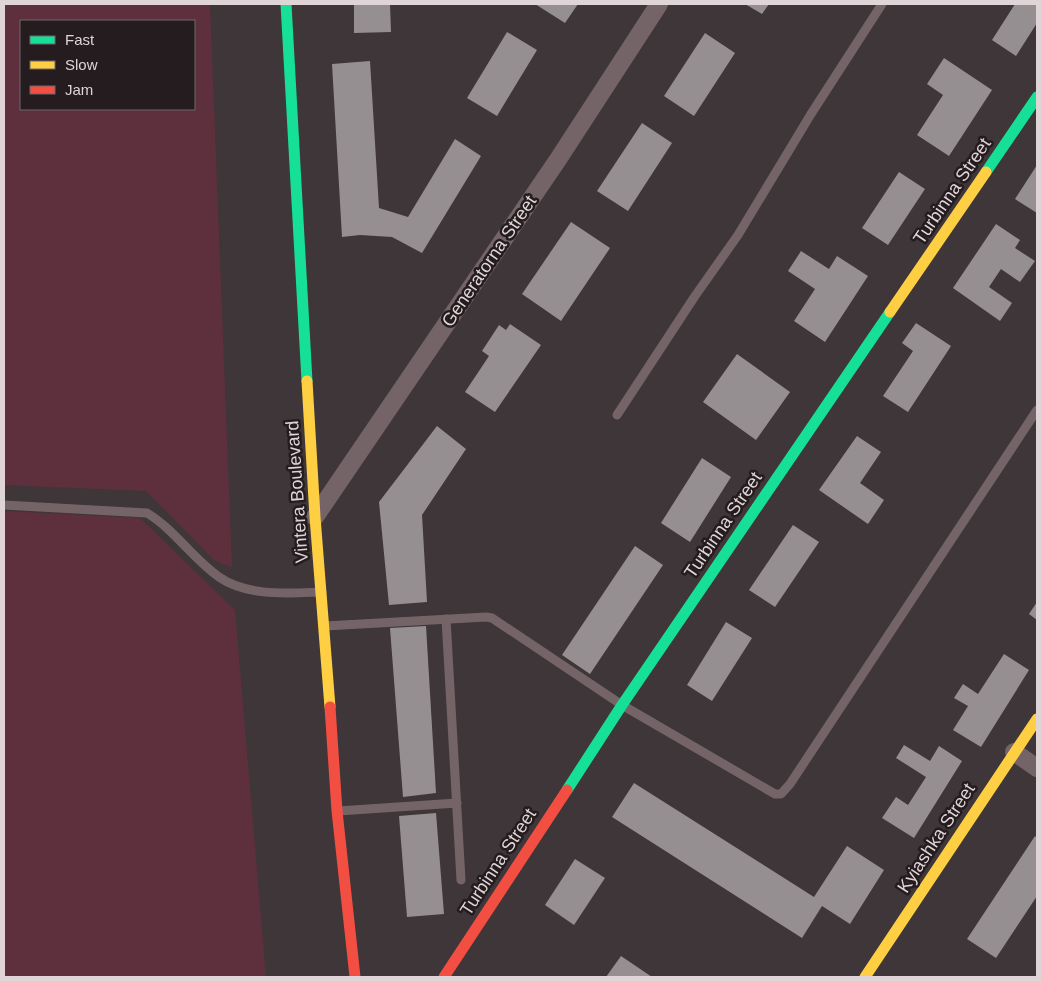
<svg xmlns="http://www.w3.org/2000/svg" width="1041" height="981" viewBox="0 0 1041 981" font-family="Arial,sans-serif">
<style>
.garden{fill:#5e303d;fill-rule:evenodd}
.building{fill:#968f91}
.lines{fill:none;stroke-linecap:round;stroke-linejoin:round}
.lane{stroke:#746468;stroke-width:9}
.street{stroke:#746468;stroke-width:18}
.fast{stroke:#16e098;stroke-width:11}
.slow{stroke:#ffcf43;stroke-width:11}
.jam{stroke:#f24e42;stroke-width:11}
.labels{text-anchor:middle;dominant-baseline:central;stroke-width:5;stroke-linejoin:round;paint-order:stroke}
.street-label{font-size:18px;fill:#dfd5d7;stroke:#241c1e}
</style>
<rect width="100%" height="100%" fill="#3e3638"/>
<g class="garden">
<path d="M 4,4 L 210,4 L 232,568 L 214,560 L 146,491 L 4,485 ZM 21,21 L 194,21 L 194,109 L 21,109 Z"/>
<path d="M 4,511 L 140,518 L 235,610 L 266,977 L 4,977 Z"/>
</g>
<g class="building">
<path d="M 354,4 L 390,4 L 391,32 L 354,33 Z"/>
<path d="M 535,4 L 578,4 L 565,23 Z"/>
<path d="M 745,4 L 769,4 L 762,14 Z"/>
<path d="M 1015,4 L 1037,4 L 1037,23 L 1016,56 L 992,40 Z"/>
<path d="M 507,32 L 537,50 L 497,116 L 467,98 Z"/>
<path d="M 705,33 L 735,53 L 694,116 L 664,96 Z"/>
<path d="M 944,58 L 992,90 L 949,156 L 917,135 L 943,95 L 927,84 Z"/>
<path d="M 370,61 L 379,208 L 408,217 L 455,139 L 481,156 L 422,253 L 392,237 L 360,235 L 342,237 L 332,64 Z"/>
<path d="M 642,123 L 672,143 L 628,211 L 597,191 Z"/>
<path d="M 1037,165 L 1037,213 L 1015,199 Z"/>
<path d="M 899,172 L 925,189 L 888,245 L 862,228 Z"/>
<path d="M 571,222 L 610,248 L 561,321 L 522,294 Z"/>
<path d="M 996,224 L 1020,240 L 1015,248 L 1035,261 L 1020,282 L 1001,269 L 989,287 L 1012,303 L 1000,321 L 953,288 Z"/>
<path d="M 801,251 L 829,269 L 837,256 L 868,276 L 825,342 L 794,321 L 815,289 L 788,271 Z"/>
<path d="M 916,323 L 951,346 L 908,412 L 883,396 L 913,351 L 902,343 Z"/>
<path d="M 510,324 L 541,345 L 495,412 L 465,392 L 489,356 L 482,351 L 499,325 L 506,330 Z"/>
<path d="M 737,354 L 790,392 L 756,440 L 703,402 Z"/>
<path d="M 437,426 L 466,449 L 422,515 L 427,602 L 389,605 L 379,502 Z"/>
<path d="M 857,436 L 881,452 L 860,483 L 884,500 L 868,524 L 819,490 Z"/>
<path d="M 702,458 L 731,477 L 690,542 L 661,523 Z"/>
<path d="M 793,525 L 819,542 L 775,607 L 749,590 Z"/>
<path d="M 635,546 L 663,565 L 590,674 L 562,655 Z"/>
<path d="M 1037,602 L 1037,620 L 1029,614 Z"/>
<path d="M 726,622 L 752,638 L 712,701 L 687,685 Z"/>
<path d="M 426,626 L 436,793 L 403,797 L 390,628 Z"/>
<path d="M 1004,654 L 1029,670 L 981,747 L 953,730 L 968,706 L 954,698 L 963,684 L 978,694 Z"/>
<path d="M 904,745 L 930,761 L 939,746 L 962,761 L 914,838 L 882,818 L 896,797 L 908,805 L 926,777 L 896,758 Z"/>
<path d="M 634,783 L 814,897 L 847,846 L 884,870 L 850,924 L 822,906 L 802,938 L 612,817 Z"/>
<path d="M 436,813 L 444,914 L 407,917 L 399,816 Z"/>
<path d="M 1035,836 L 1037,838 L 1037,896 L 996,958 L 967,939 Z"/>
<path d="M 575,859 L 605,878 L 574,925 L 545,905 Z"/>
<path d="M 621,956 L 652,977 L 606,977 Z"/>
</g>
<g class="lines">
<g class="lane">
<path d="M 617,415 L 695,296 L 738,235 L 811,114 L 882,4"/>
<path d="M 4,505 L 147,513 C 175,530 193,559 219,577 C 248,597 289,593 322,592"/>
<path d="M 446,619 L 461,880"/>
<path d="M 325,626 L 486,617 L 492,618 L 622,705 L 775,794 L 781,794 L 790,784 L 1037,410"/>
<path d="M 338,811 L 457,803"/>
</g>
<g class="street">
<path d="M 315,517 L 559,158 L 659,4"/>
<path d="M 1014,752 L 1037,768"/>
</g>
<g class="fast">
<path d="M 286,4 L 307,381"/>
<path d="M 986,172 L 1037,97"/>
<path d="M 567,790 L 622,705 L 890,312"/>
</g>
<g class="slow">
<path d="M 890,312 L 986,172"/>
<path d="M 307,381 L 315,517 L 330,707"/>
<path d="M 865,977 L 1037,719"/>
</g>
<g class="jam">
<path d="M 330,707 L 337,811 L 355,977"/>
<path d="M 444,977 L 567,790"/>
</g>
</g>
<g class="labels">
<g class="street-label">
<text transform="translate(952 191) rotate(-56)">Turbinna Street</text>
<text transform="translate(489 261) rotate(-56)">Generatorna Street</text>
<text transform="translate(297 492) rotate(-94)">Vintera Boulevard</text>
<text transform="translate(723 525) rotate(-56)">Turbinna Street</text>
<text transform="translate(936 838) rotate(-57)">Kyiashka Street</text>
<text transform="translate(498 862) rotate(-57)">Turbinna Street</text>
</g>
</g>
<rect width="1041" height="981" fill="none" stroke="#dfd5d7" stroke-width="10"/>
<rect x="20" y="20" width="175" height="90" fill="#241c1e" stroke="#6f6668"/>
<rect x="30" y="36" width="25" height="8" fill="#16e098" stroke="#6f6668"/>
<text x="65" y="45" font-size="15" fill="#dfd5d7">Fast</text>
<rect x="30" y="61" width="25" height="8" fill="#ffcf43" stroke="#6f6668"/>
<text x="65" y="70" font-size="15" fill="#dfd5d7">Slow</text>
<rect x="30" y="86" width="25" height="8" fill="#f24e42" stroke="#6f6668"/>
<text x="65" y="95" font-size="15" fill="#dfd5d7">Jam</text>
</svg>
